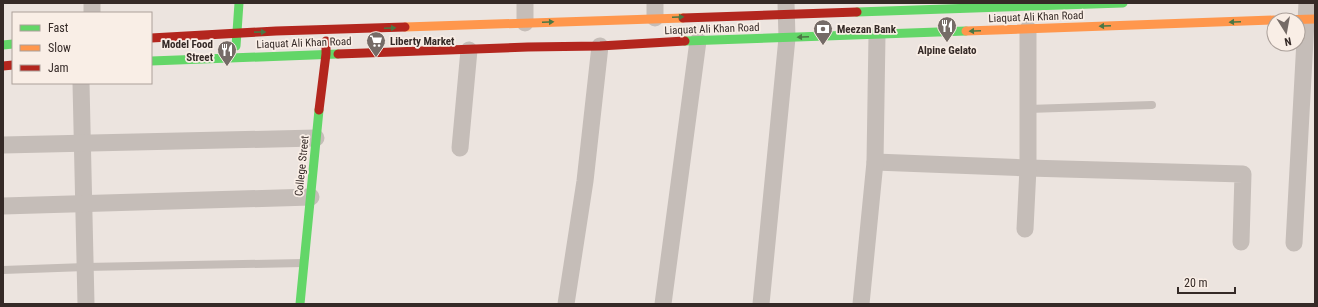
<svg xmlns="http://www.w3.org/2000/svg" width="1318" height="307" viewBox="0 0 1318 307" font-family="'Roboto Condensed',sans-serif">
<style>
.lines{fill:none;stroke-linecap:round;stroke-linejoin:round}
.lane{stroke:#c5bdb8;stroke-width:8}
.street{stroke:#c5bdb8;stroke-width:17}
.fast{stroke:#63d668;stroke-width:9}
.slow{stroke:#ff974d;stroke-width:9}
.jam{stroke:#b3261e;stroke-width:9}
.oneway{fill:#4a7744}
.labels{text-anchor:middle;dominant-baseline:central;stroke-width:3.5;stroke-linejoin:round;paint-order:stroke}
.street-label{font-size:11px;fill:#352a27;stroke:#f9eee6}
.poi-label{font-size:11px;font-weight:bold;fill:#352a27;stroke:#f9eee6;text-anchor:start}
</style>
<rect width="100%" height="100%" fill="#ece4df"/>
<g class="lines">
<g class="lane">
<path d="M 1028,109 L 1152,105"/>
<path d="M 3,270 L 85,267 L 303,263"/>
</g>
<g class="street">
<path d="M 92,3 L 92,13"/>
<path d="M 655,18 L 655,3"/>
<path d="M 525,23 L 525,3"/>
<path d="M 81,83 L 86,304"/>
<path d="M 3,145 L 316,138"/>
<path d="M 460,148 L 469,50"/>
<path d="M 875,162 L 1028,168 L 1243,174 L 1241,242"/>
<path d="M 3,206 L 311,197"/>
<path d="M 1025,229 L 1028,168 L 1028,29"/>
<path d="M 1294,243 L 1307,3"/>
<path d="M 566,304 L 585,181 L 600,46"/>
<path d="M 663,304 L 698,41"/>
<path d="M 761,304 L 787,38 L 786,3"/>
<path d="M 861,304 L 875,162 L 877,35"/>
</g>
<g class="fast">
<path d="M 857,12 L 1123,3"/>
<path d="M 685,41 L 966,31"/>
<path d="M 3,45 L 13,44"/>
<path d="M 236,46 L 239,3"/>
<path d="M 151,61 L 338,54"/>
<path d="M 300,304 L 319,110"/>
</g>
<g class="slow">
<path d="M 1280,20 L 1315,19"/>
<path d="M 405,27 L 683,18"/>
<path d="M 966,31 L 1274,20"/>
</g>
<g class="jam">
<path d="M 683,18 L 857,12"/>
<path d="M 151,38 L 276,31 L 405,27"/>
<path d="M 338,54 L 528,47 L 600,46 L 685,41"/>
<path d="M 3,66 L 13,65"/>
<path d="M 319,110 L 326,54 L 326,41"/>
</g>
</g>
<defs><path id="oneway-solid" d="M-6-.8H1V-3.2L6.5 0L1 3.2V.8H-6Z"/></defs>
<g class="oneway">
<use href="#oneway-solid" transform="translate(678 17) rotate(-2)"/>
<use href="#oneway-solid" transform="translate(548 22) rotate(-2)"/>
<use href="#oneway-solid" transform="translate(1235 22) rotate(178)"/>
<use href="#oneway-solid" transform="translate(1105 26) rotate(178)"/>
<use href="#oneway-solid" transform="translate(390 28) rotate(-2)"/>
<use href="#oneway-solid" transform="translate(975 31) rotate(178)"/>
<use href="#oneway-solid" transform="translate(260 32) rotate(-1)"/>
<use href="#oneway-solid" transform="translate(803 37) rotate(178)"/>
</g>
<defs>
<g id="restaurant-pin" transform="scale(1)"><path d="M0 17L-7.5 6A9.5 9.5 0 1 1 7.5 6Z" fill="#756b67" stroke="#f9eee6"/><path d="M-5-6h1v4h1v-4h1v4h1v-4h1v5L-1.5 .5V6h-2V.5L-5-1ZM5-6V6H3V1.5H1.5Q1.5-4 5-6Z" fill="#fff"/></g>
<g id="bank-pin" transform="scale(1)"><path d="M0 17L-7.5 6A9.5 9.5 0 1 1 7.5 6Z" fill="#756b67" stroke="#f9eee6"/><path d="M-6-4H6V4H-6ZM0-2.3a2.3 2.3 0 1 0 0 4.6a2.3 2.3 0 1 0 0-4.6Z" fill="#fff"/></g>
<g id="supermarket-pin" transform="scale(1)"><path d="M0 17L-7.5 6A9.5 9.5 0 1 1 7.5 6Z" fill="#756b67" stroke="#f9eee6"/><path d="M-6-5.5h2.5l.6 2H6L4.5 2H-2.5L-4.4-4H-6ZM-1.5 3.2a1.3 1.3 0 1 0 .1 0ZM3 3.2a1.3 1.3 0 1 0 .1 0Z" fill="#fff"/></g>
</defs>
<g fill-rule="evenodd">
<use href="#restaurant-pin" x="947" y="26"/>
<use href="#bank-pin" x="823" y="29"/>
<use href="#supermarket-pin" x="376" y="41"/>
<use href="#restaurant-pin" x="227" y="50"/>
</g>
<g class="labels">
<g class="street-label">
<text transform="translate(1036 17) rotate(-2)">Liaquat Ali Khan Road</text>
<text transform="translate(712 29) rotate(-2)">Liaquat Ali Khan Road</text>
<text transform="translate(304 43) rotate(-2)">Liaquat Ali Khan Road</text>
<text transform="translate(302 166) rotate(-84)">College Street</text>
</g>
<g class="poi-label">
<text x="837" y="29">Meezan Bank</text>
<text x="390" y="41">Liberty Market</text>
<text x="213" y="44" text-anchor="end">Model Food<tspan x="213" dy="13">Street</tspan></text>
<text x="947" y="50" text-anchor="middle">Alpine Gelato</text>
</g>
</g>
<rect width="1318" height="307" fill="none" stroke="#352a27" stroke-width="8"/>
<rect x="12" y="12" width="140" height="72" fill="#f9eee6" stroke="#aba09a"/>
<rect x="20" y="25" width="20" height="6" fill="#63d668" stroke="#aba09a"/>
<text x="48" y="32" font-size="12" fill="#352a27">Fast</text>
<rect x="20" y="45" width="20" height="6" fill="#ff974d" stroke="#aba09a"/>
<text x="48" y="52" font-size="12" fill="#352a27">Slow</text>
<rect x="20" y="65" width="20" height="6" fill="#b3261e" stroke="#aba09a"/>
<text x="48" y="72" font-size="12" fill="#352a27">Jam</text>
<g transform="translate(1286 32) rotate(169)"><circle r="19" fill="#f9eee6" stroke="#aba09a"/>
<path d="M0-3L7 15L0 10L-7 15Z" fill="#756b67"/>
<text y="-6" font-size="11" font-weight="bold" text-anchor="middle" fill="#352a27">N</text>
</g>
<path d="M1178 287v6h57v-6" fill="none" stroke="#352a27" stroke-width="2"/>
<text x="1184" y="287" font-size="12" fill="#352a27" stroke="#f9eee6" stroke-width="3" paint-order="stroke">20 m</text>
</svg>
